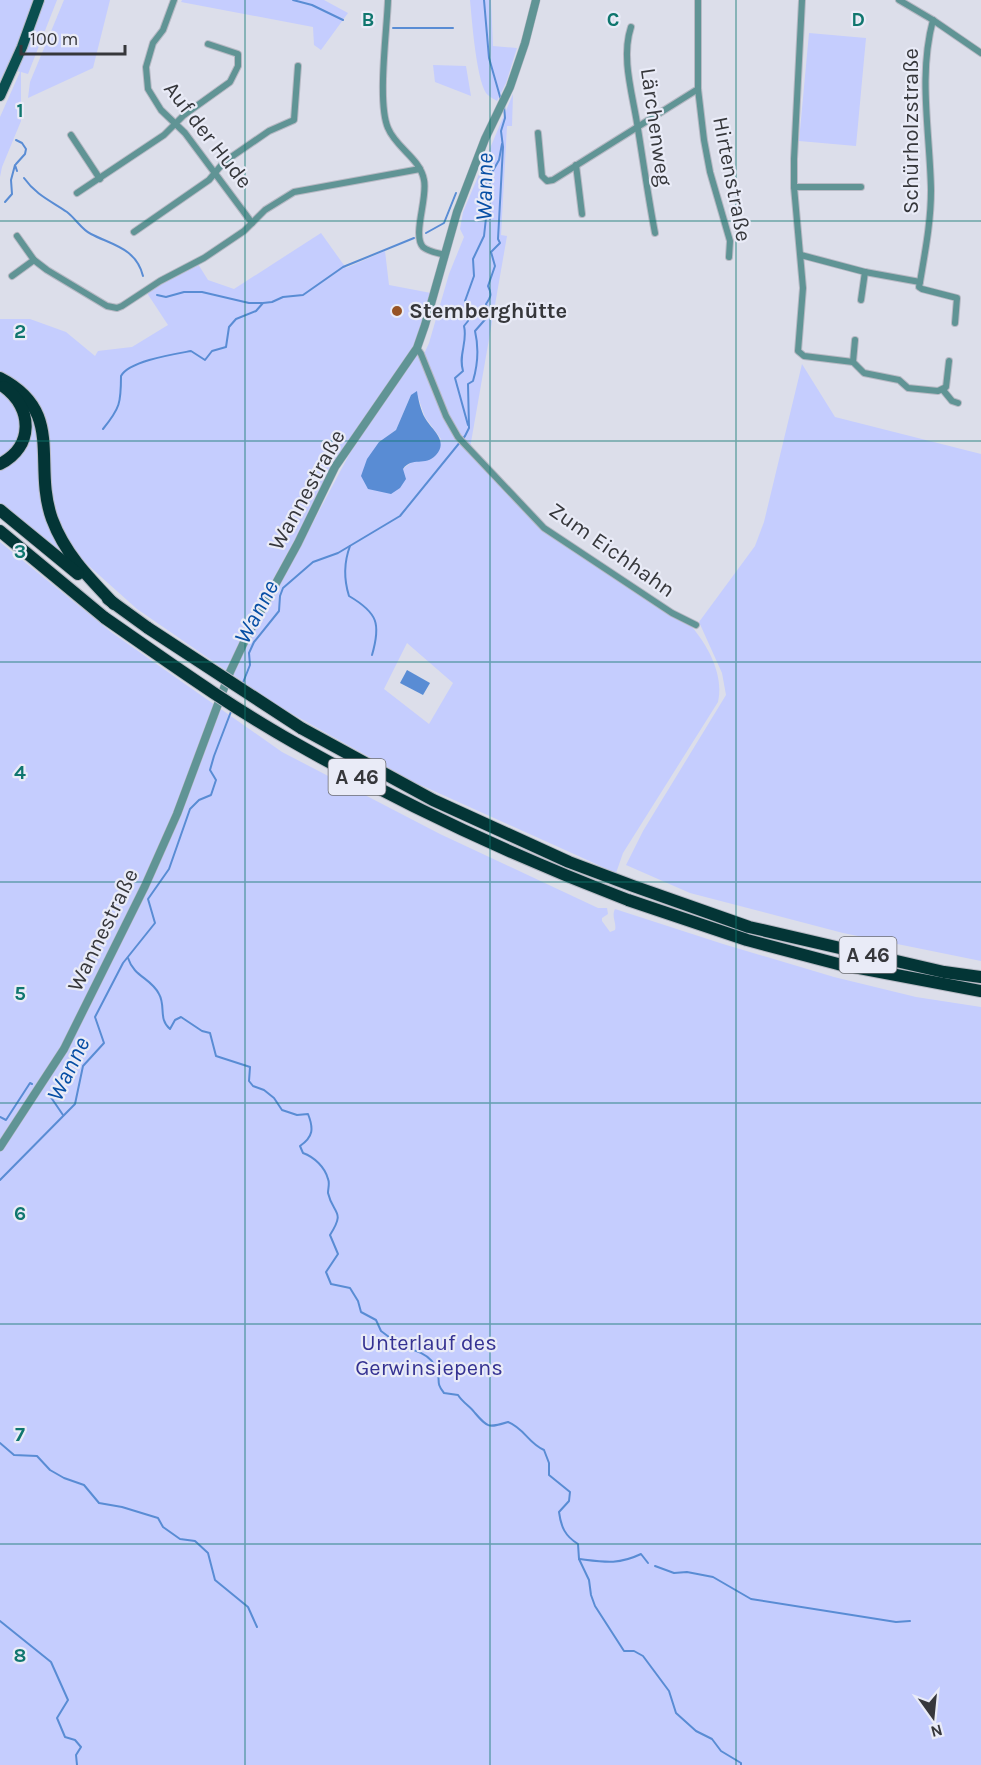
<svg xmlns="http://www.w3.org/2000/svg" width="981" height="1765" viewBox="0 0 981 1765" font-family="Karla,sans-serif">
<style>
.green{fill:#c5cdfe;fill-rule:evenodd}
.water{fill:#598cd4}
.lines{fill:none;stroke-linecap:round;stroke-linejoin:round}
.stream{stroke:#598cd4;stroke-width:2}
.minor-casing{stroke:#b7b9c4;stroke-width:8}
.tertiary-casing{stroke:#b7b9c4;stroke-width:9}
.primary-casing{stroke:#b7b9c4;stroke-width:12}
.motorway-casing{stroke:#b7b9c4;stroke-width:14}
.minor{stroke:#609495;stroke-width:6}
.tertiary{stroke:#609495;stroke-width:8}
.primary{stroke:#0a4f50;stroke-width:10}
.motorway{stroke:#033536;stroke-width:12}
.motorway-bridge-casing{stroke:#b7b9c4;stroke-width:14;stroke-linecap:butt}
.motorway-bridge{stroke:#033536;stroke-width:12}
.grid{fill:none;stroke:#0f766e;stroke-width:1.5;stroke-opacity:0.55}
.poi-dot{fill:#975325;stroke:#e9ebf7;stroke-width:2}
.labels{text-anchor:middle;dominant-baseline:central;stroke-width:4.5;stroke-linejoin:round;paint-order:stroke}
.shield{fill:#e9ebf7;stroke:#6c6d73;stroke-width:1.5}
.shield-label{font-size:21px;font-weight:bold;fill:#36373b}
.street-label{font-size:22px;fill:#36373b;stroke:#e9ebf7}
.poi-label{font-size:22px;font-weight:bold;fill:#36373b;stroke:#e9ebf7;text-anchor:start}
.park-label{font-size:22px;fill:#353292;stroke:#e9ebf7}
.water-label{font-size:24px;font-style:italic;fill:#074fa5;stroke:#e9ebf7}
.grid-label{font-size:20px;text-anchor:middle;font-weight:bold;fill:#0f766e;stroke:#e9ebf7;stroke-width:4.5;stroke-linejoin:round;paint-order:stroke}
</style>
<rect width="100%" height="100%" fill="#dcdeea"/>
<g class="green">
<path d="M 0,0 L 57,0 L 28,74 L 21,72 L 21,121 L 2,167 L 0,177 L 0,117 L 20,72 L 7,67 L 0,80 Z"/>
<path d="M 64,0 L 110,0 L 93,68 L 28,98 L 30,82 Z"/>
<path d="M 182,0 L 324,0 L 348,13 L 321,50 L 314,45 L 313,27 L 181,2 Z"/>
<path d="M 470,0 L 491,0 L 493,46 L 517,48 L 506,83 L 497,101 C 494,99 488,96 486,93 C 476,77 472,20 470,0 Z"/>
<path d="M 809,33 L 866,38 L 856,146 L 799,141 Z"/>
<path d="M 433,65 L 466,66 L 471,96 L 435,82 Z"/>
<path d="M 513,94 L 512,126 L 507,126 L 501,235 L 507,236 L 470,448 L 448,415 L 424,354 L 429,343 L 449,274 L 464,237 L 460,229 L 463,212 Z"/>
<path d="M 321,233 L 346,268 L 385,251 L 389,285 L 431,293 L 414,347 L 344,450 L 254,614 L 227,671 L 137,609 L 80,558 L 66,536 L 54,507 L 48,478 L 44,425 L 0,375 L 0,319 L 30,319 L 66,332 L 95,356 L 98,351 L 132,347 L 168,325 L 147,293 L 163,282 L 198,264 L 208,280 L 234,289 Z"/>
<path d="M 418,352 L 456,439 L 543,530 L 692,627 C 709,647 724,676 718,702 L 623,853 L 616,873 L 414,782 L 278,706 L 232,674 L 358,438 L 403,375 ZM 411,395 L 418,397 L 425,417 L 441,439 L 403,469 L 379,442 L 396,430 ZM 407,643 L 453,683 L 429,724 L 384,689 Z"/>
<path d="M 802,364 L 835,417 L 981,454 L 981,961 L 843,933 L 690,893 L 626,865 L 643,831 L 726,695 L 722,673 L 699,622 L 755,546 L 764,522 Z"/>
<path d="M 0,388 L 14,400 L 23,426 L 19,443 L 0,460 Z"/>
<path d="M 27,411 L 35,414 L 41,476 L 72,565 L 0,503 L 0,467 L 14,458 Z"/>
<path d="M 0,542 L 111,632 L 282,752 L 440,834 L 598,908 L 607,908 L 608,914 L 602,918 L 602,921 L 610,932 L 615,930 C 617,923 611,917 615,909 L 723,944 L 834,977 L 916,997 L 981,1007 L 981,1765 L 0,1765 Z"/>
</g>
<g class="water">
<path d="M 417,391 C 418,399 421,411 425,418 C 432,430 449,441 436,455 C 425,467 412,456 403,469 L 406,479 L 400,488 L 391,494 L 368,489 L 361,476 L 367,459 L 379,442 L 396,430 L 411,395 Z"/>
<path d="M 407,670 L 430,683 L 423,695 L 400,683 Z"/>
</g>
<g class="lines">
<g class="stream">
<path d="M 293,0 L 312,5 L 343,20"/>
<path d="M 484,0 L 489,58 L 501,100"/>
<path d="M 393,28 L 453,28"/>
<path d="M 16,164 L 25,154 L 26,149 L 22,143 L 16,140"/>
<path d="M 24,178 C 36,195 51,201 67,212 C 76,219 82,230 91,234 C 112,245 136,248 143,276"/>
<path d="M 5,202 L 12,194 L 11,180 L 15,165 L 17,171"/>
<path d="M 426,233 L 444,223 L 456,193"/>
<path d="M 157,295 L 166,297 L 184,292 L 202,292 L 249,303 L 262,303"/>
<path d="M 468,425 L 455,378 L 463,371 C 458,354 468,343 464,326 L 468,321 L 465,301 L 474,276 L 473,259 L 484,236 L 486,218 L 486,203 L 482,190 L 499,160 L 502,144"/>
<path d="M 103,429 C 120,408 121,403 121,376 C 129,361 175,354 191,351 L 205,360 L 212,351 L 226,347 L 229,327 L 236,319 L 256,311 L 263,303 L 272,302 L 283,297 L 303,295 L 343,267 L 414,238"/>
<path d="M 350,546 C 344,562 344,580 349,596 C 378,613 381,624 372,655"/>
<path d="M 242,685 L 250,665 L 249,653 L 254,642 L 279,611 L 280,596 L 283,588 L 313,562 L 338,553 L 400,516 L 465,436 L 469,428 L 468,384 L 473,381 C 478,364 479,348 475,331 L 489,315 L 486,304 C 491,297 492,294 488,286 L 495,266 L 491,252 L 500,243 L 498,239 L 503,147 L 501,131 L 505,118 L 504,105"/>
<path d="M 128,958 C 134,977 151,978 159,994 C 166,1006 158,1019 170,1029 L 175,1020 L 181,1017 L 202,1031 L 210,1033 L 216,1056 L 250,1067 L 249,1081 L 253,1086 L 264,1090 L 274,1098 L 282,1110 L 297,1115 L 308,1114 C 314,1129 313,1137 300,1146 L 303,1153 C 314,1157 325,1167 328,1179 C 330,1183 328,1188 328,1193 C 333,1215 346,1210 330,1235 L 338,1254 L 326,1272 L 331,1284 L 350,1288 L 358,1301 L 361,1312 L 376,1320 L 381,1331 L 393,1340 L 392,1345 C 410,1349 430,1351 437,1370 C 441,1381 435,1382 444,1393 L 458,1395 C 463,1403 470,1406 475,1413 C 488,1428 488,1428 508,1422 C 525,1429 528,1443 544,1450 L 549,1463 L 549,1475 L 570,1492 L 569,1501 L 559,1512 C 561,1527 565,1536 578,1544 L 579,1559 L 589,1580 L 591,1595 L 595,1606 L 624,1651 L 634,1651 L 643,1656 L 669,1691 L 676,1713 L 696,1731 L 712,1739 L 721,1751 L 741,1763 L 741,1765"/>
<path d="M 48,1093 L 63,1115"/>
<path d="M 0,1117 L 6,1120 L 30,1083 L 32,1084"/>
<path d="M 0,1180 L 75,1104 L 83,1066 L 104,1043 L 95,1017 L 123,963 L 155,923 L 148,899 L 169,869 L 190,809 L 199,800 L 211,795 L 216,780 L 210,770 L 214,756 L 232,709"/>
<path d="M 0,1443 L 14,1455 L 37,1456 L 50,1470 L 64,1478 L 84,1485 L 99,1503 L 122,1507 L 158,1518 L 163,1527 L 180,1539 L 195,1541 L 208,1553 L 215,1580 L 248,1607 L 257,1627"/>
<path d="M 579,1559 C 604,1562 618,1565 641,1554 L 648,1563"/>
<path d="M 655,1566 L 674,1573 L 687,1572 L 713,1577 L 751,1599 L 896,1622 L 910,1621"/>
<path d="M 0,1621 L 51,1662 L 68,1700 L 57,1718 L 65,1737 L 75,1740 L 81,1747 L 76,1755 L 77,1765"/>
</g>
<g class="minor-casing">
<g id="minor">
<path d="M 174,0 L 163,30 L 153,43 L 146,67 L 148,89 L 161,110 L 185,133 L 252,223"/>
<path d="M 388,0 C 387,30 377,103 388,128 C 396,148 420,158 424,180 C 428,198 412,235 423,247 C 429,252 438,253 445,255"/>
<path d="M 698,0 L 698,89 L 704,140 L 710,172 L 730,241 L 729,257"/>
<path d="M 802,0 L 794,159 L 794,187 L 803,288 L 798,351 L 804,356 L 853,362 L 864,373 L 899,380 L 908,388 L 938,391 L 946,387 L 949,361"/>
<path d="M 899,0 L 933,20 L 981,53"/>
<path d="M 631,27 C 621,57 632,92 637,123 C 643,160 648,196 655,233"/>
<path d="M 538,133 L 542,176 L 547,181 L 553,180 L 698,89"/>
<path d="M 71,135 L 100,179"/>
<path d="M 576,165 L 582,214"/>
<path d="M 794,187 L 861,187"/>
<path d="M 77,193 L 164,135 L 184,115 L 230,82 L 238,66 L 238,54 L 208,44"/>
<path d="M 134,232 L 209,180 L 224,162 L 269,131 L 294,120 L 298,66"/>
<path d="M 17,236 L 34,260 L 47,270 L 107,306 L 117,308 L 122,306 L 160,281 L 204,258 L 244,231 L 265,210 L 294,192 L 420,169"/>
<path d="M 801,255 L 865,272 L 920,282 C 925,252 931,222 931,190 C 930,133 918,76 933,20"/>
<path d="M 12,276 L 34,260"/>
<path d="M 920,282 L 919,287 L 922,289 L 957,298 L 955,323"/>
<path d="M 861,300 L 865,272"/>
<path d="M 417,348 L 421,354 L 446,416 L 458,437 L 544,528 L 672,613 L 696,625"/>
<path d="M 853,362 L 855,340"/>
<path d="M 943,390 L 952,401 L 958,403"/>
</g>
</g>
<g class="tertiary-casing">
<path id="tertiary" d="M 0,1147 L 64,1049 L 145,886 L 177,814 L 230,672 L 246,638 L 298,543 L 335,467 L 417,348 L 425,325 L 457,212 L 485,139 L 510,87 L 525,43 L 536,0"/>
</g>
<g class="primary-casing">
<path id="primary" d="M 0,96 L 22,47 L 39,0"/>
</g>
<g class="motorway-casing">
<g id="motorway">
<path d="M 0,378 C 66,412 32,463 52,519 C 65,554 89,578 114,604"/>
<path d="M 0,464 C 34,447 33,408 4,387"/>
<path d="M 0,510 L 78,574"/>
<path d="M 0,531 L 105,618"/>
<path d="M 108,599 L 148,628"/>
<path d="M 301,728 L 433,800 L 569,862 L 633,886 L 749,927 L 944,972 L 981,977"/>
<path d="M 628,900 L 747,940 L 838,964 L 981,991"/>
</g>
</g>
<use href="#minor" class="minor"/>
<use href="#tertiary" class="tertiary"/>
<use href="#primary" class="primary"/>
<use href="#motorway" class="motorway"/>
<g class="motorway-bridge-casing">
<g id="motorway-bridge">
<path d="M 105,618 C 167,661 229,706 295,743 C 402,804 513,856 628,900"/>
<path d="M 148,628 L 301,728"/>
</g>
</g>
<use href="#motorway-bridge" class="motorway-bridge"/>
</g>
<path class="grid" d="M 245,0 L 245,1765M 490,0 L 490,1765M 736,0 L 736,1765M 0,221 L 981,221M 0,441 L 981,441M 0,662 L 981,662M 0,882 L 981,882M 0,1103 L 981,1103M 0,1324 L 981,1324M 0,1544 L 981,1544"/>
<circle class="poi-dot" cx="397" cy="311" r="6"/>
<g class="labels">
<g class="shield">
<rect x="328.5" y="759" width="57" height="36" rx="4.5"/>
<rect x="839.5" y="937" width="57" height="36" rx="4.5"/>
</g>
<g class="shield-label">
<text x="357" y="777">A 46</text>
<text x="868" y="955">A 46</text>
</g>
<g class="street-label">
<text transform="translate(656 127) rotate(82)">Lärchenweg</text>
<text transform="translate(911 131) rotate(-90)">Schürholzstraße</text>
<text transform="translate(208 135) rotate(52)">Auf der Hude</text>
<text transform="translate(732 179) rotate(79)">Hirtenstraße</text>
<text transform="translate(307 490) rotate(-61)">Wannestraße</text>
<text transform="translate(612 550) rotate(35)">Zum Eichhahn</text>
<text transform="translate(103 930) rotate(-64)">Wannestraße</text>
</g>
<g class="poi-label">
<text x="409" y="311">Stemberghütte</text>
</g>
<g class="park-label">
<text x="429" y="1343">Unterlauf des<tspan x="429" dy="25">Gerwinsiepens</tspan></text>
</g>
<g class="water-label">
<text transform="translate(484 187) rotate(-89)">Wanne</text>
<text transform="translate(256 612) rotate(-62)">Wanne</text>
<text transform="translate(68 1069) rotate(-64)">Wanne</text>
</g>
</g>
<g class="grid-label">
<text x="368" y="26">B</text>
<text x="613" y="26">C</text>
<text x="858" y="26">D</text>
<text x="20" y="117">1</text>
<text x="20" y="338">2</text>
<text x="20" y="558">3</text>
<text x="20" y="779">4</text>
<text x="20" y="1000">5</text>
<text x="20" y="1220">6</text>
<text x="20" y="1441">7</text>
<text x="20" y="1662">8</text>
</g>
<g transform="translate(933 1717) rotate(165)" stroke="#e9ebf7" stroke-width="4.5" paint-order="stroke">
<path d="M0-4.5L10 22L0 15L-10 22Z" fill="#36373b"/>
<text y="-9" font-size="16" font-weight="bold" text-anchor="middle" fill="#36373b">N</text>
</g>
<path d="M21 45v9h104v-9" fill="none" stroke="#36373b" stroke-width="3"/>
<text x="30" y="45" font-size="18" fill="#36373b" stroke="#e9ebf7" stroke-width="4.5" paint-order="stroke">100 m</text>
</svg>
